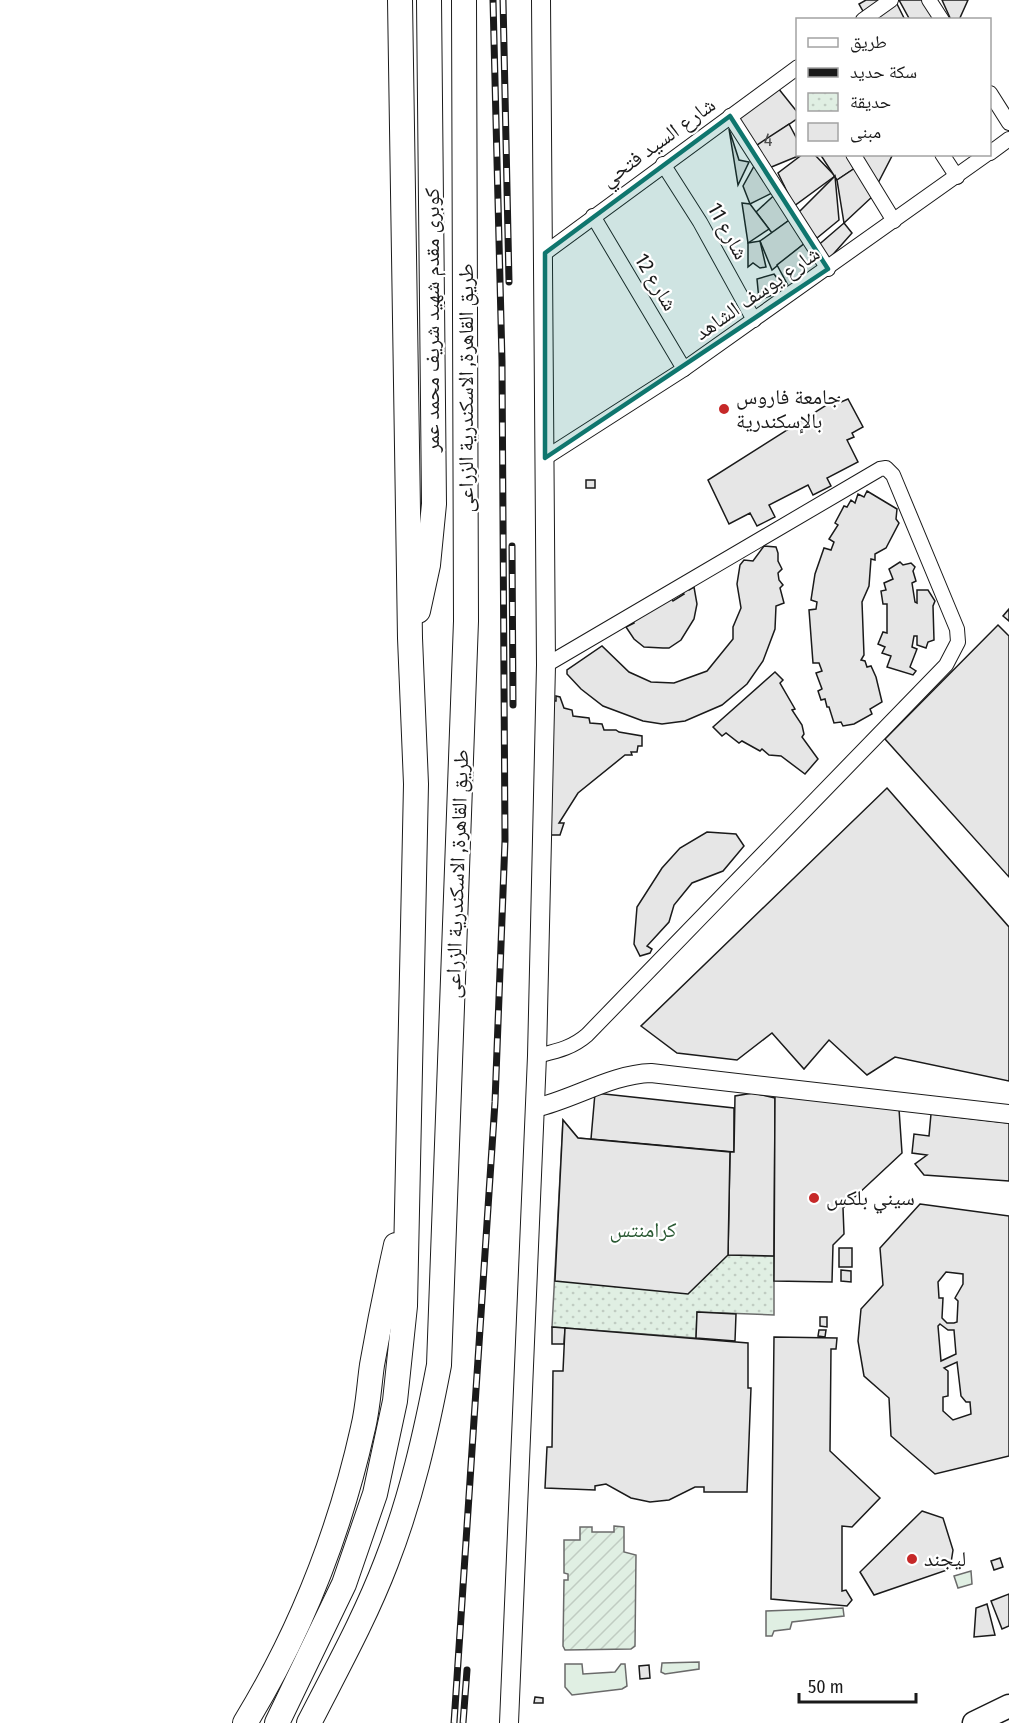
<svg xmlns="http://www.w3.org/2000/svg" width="1009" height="1723" viewBox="0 0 1009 1723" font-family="'Fira Sans Condensed','Noto Naskh Arabic',sans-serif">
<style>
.grass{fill:#e0efe3;stroke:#6a6a6a;stroke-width:1.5}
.park{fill:url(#park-dots);stroke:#6a6a6a;stroke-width:1.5}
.garden{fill:url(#garden-furrows);stroke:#6a6a6a;stroke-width:1.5}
.building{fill:#e6e6e6;stroke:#1a1a1a;stroke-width:1.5;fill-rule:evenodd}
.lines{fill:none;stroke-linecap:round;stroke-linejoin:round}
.minor-casing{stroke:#1a1a1a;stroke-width:16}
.tertiary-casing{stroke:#1a1a1a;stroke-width:20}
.primary-casing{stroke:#1a1a1a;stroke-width:25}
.trunk-casing{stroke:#1a1a1a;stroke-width:26}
.minor{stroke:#fff;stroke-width:14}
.tertiary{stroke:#fff;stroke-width:18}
.primary{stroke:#fff;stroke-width:22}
.trunk{stroke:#fff;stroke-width:24}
.rail-casing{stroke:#1a1a1a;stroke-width:7}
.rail{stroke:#fff;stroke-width:4.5;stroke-dasharray:14;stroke-linecap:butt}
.marked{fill:#0f766e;fill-opacity:0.2;stroke:#0f766e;stroke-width:4.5;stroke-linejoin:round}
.poi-dot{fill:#c62828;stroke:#fff;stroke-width:2}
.labels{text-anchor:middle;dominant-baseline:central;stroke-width:4.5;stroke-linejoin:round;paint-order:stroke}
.number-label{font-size:18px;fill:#4d4d4d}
.street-label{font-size:21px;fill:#1a1a1a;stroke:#fff}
.poi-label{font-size:21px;fill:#1a1a1a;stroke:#fff;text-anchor:start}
.park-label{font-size:21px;fill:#2b5a34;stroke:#fff}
</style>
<defs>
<pattern id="park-dots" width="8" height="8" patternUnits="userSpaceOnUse" patternTransform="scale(1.5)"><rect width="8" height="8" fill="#e0efe3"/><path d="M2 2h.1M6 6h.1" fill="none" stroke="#c0ccc2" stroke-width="1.8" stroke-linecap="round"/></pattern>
<pattern id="garden-furrows" width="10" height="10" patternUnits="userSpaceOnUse" patternTransform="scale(1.5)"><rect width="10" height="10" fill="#e0efe3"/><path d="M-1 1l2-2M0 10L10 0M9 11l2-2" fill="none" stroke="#c0ccc2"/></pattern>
</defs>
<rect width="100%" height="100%" fill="#fff"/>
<g class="grass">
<path d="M 971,1571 L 972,1584 L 958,1588 L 954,1576 Z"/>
<path d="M 843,1608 L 844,1616 L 792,1622 L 790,1629 L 774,1631 L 772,1636 L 766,1636 L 766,1611 Z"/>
<path d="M 699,1662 L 699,1669 L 665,1674 L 661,1672 L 662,1663 Z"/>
<path d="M 565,1664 L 582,1664 L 583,1674 L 615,1672 L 621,1664 L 625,1664 L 627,1686 L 622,1689 L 572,1695 L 565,1687 Z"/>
</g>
<path class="park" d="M 563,1120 L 578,1138 L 730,1152 L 728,1255 L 774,1256 L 774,1315 L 697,1312 L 696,1338 L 552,1327 Z"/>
<path class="garden" d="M 614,1526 L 624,1527 L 624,1552 L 636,1555 L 635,1646 L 631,1649 L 565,1650 L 563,1646 L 564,1580 L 568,1580 L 568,1574 L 564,1573 L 564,1540 L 580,1540 L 580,1527 L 592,1527 L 592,1532 L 614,1532 Z"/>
<g class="building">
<path d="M 866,0 L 895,0 L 905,20 L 868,20 L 859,4 Z"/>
<path d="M 899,0 L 923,0 L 937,20 L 910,20 Z"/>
<path d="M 942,0 L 968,0 L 959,20 L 951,20 Z"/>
<path d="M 778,88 L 798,113 L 798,118 L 752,150 L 736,117 Z"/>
<path d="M 789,124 L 798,141 L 798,154 L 803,154 L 769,168 L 757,145 Z"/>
<path d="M 729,129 L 739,160 L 749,162 L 738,185 Z"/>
<path d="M 803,154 L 814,154 L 835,176 L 794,206 L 778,173 Z"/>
<path d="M 820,154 L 849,154 L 855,168 L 837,180 Z"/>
<path d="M 855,154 L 893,154 L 876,187 Z"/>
<path d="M 758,159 L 778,190 L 750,204 L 743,186 Z"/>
<path d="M 855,168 L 873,196 L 844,223 L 837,180 Z"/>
<path d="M 835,176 L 839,220 L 817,238 L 795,216 Z"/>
<path d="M 784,186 L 795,216 L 772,233 L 756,212 Z"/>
<path d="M 742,203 L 750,204 L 769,229 L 748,243 Z"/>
<path d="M 795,216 L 805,243 L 772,270 L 760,241 Z"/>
<path d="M 844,223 L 852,233 L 828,260 L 815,248 Z"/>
<path d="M 760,241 L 766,267 L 760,268 L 753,263 L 748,267 L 748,243 Z"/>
<path d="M 805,243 L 824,272 L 790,289 L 777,265 Z"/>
<path d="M 774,274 L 786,290 L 759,300 L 757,279 Z"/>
<path d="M 839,397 L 841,402 L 848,399 L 863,427 L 852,433 L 854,437 L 847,440 L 858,462 L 827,478 L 831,486 L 813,495 L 808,485 L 769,505 L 775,517 L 757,526 L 750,513 L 729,524 L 708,480 Z"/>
<rect x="586" y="480" width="9" height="8"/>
<path d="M 867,491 L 897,509 L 896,519 L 899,523 L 886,548 L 875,554 L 875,560 L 871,559 L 869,586 L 862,602 L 864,655 L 861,660 L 865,661 L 867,667 L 871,666 L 876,677 L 882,702 L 870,709 L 872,714 L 854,724 L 843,726 L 841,722 L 834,723 L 829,707 L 827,707 L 825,699 L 821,700 L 818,691 L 822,689 L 816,673 L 822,671 L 819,663 L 813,663 L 809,610 L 816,609 L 817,602 L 811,600 L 815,574 L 824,548 L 831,550 L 834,542 L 829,539 L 838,525 L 835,523 L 844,506 L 847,507 L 851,500 L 855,503 L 858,494 L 864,497 Z"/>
<path d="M 764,546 L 776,547 L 778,553 L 778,561 L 782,569 L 778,573 L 779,580 L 783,585 L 780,588 L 784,603 L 776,606 L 775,629 L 763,661 L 747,684 L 722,705 L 685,721 L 662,724 L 643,721 L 603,706 L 581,689 L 567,674 L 567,670 L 602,646 L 629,672 L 651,682 L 674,683 L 707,671 L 733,639 L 733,627 L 741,608 L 737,584 L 740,565 L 744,560 L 753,561 Z"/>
<path d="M 900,562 L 903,565 L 911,563 L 915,567 L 913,571 L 916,581 L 912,583 L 915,602 L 917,603 L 917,590 L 928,590 L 935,601 L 933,606 L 934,640 L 928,642 L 926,648 L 917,645 L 917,636 L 914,636 L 912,647 L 917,649 L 910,667 L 916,671 L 913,675 L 887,667 L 891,656 L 882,653 L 885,647 L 878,644 L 883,632 L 887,633 L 887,604 L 883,604 L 881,591 L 886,590 L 884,583 L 893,579 L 889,569 Z"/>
<path d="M 687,587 L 689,590 L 694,587 L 697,604 L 694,619 L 681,640 L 669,648 L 663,648 L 644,647 L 634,639 L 626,627 L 634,623 L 632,617 L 671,597 L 673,601 L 684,594 L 682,592 Z"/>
<path d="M 1009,609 L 1009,621 L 1003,616 Z"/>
<path d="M 998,625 L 1009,636 L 1009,877 L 885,739 Z"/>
<path d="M 775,672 L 783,680 L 780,683 L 795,709 L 792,710 L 802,725 L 804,734 L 802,737 L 818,759 L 805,774 L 781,756 L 769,755 L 762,749 L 760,751 L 742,741 L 739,743 L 726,733 L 722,736 L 713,727 Z"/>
<path d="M 556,696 L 560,697 L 564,708 L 572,710 L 573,716 L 589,718 L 590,723 L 602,724 L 604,730 L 616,730 L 619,732 L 642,736 L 642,746 L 638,746 L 637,752 L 631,752 L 632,755 L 625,755 L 578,793 L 559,823 L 564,823 L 560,835 L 548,835 L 553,701 L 556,701 Z"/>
<path d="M 887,788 L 1009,927 L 1009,1081 L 895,1057 L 867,1075 L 829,1040 L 804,1069 L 772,1033 L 737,1060 L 677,1053 L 641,1026 Z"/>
<path d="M 707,832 L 736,834 L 744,846 L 723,871 L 692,883 L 674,905 L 669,922 L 647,946 L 652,949 L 650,953 L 640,956 L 634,944 L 637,907 L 662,868 L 680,848 Z"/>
<path d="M 595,1093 L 734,1108 L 734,1152 L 591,1139 Z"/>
<path d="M 753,1093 L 775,1098 L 774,1256 L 728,1255 L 730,1152 L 734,1152 L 735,1096 Z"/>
<path d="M 775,1095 L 899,1109 L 902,1153 L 843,1208 L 844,1234 L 833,1245 L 832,1282 L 774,1281 Z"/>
<path d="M 931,1114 L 1009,1123 L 1009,1181 L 924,1175 L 915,1164 L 927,1155 L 912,1153 L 914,1134 L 929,1136 Z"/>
<path d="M 563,1120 L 578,1138 L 730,1152 L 728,1255 L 688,1294 L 555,1281 Z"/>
<path d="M 920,1204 L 1009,1216 L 1009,1456 L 935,1474 L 891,1436 L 889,1398 L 864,1376 L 858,1341 L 861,1309 L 883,1285 L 880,1248 ZM 946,1272 L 963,1274 L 963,1284 L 955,1298 L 958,1301 L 957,1322 L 954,1323 L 947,1323 L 942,1318 L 943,1298 L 939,1298 L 938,1282 ZM 940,1324 L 948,1330 L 954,1330 L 956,1354 L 941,1361 L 938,1326 ZM 957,1362 L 961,1396 L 966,1402 L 970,1402 L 971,1414 L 953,1420 L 943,1411 L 943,1397 L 948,1396 L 948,1371 L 944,1368 Z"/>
<rect x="839" y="1248" width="13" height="19"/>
<path d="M 841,1270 L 851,1271 L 851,1282 L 841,1281 Z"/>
<path d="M 697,1312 L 736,1314 L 735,1341 L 696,1338 Z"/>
<path d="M 820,1317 L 827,1317 L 827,1327 L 820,1326 Z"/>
<path d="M 552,1327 L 565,1328 L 564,1344 L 552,1344 Z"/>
<path d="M 565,1328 L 748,1343 L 748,1388 L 751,1388 L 747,1492 L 704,1492 L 704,1487 L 695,1487 L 669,1500 L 650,1502 L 631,1498 L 606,1484 L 595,1486 L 595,1490 L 545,1488 L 547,1447 L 552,1447 L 553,1371 L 563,1371 Z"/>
<path d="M 819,1330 L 826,1330 L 825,1337 L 818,1336 Z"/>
<path d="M 774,1337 L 837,1338 L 836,1349 L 831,1349 L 830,1451 L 880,1498 L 852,1527 L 842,1526 L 842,1591 L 846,1590 L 852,1600 L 847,1606 L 771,1599 Z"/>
<path d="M 922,1511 L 943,1518 L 953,1550 L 950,1569 L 874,1595 L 860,1572 Z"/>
<path d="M 1000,1558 L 1003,1567 L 994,1570 L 991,1561 Z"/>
<path d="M 1009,1594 L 1009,1626 L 1002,1629 L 991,1601 Z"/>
<path d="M 987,1604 L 995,1635 L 974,1637 L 976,1608 Z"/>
<path d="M 649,1665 L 650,1678 L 640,1679 L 639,1666 Z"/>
<path d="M 535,1697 L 543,1698 L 543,1703 L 534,1703 Z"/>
</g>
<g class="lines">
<g class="minor-casing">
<g id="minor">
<path d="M 929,0 L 942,20"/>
<path d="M 863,20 L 891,0"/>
<path d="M 990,93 L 1009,123"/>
<path d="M 730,116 L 828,269"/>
<path d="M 990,153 L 1009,139"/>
<path d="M 853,154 L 894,221"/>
<path d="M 942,154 L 957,177"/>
<path d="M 663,164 L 700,222 L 754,320"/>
<path d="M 593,216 L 684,369"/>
<path d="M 545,253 L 798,67"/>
<path d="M 545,458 L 684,369 L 987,154"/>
<path d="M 537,1056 C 557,1051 572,1048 587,1035 L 946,665 L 958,642 L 957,629 L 893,475 L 886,468 L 880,469 L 546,665"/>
</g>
</g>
<g class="tertiary-casing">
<g id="tertiary">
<path d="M 535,1108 C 574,1099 612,1074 651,1073 L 1009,1114"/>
<path d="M 509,1723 L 537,1056 L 546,665 L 541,0"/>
</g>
</g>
<g class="primary-casing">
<path id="primary" d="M 974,1723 L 1009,1706"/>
</g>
<g class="trunk-casing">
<g id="trunk">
<path d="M 418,611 L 428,565 L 434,504 L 429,0"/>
<path d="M 245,1723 C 300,1633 340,1531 363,1428 C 368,1408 369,1386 372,1365 C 379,1325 387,1285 396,1245"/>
<path d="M 277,1723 L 344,1584 L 375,1494 L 395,1401 L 405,1306 L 416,784 L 410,638 L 400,0"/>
<path d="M 309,1723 C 336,1670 365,1618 386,1563 C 411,1499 426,1433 439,1365 L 466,621 L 464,0"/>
</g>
</g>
<use href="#minor" class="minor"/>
<use href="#tertiary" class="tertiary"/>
<use href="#primary" class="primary"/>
<use href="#trunk" class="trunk"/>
<g class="rail-casing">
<g id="rail">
<path d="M 503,0 L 509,282"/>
<path d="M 512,546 L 513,705"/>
<path d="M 454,1723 L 495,1102 L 505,840 L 502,361 L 493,0"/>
<path d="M 463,1723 L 467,1670"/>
</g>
</g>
<use href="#rail" class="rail"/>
</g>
<path class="marked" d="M 730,116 L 828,269 L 545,458 L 545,253 Z"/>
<g class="poi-dot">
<circle cx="724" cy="409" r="6"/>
<circle cx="814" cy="1198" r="6"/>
<circle cx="912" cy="1559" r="6"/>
</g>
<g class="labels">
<g class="number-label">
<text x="768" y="140">4</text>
</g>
<g class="street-label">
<text transform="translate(658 142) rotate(-36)">شارع السيد فتحي</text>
<text transform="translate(728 231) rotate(61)">شارع 11</text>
<text transform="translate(656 282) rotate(59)">شارع 12</text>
<text transform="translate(757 293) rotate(-35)">شارع يوسف الشاهد</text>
<text transform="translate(432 320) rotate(-90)">كوبرى مقدم شهيد شريف محمد عمر</text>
<text transform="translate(466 388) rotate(-90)">طريق القاهرة, الاسكندرية الزراعى</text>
<text transform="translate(457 874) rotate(-88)">طريق القاهرة, الاسكندرية الزراعى</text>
</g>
<g class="poi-label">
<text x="736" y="397">جامعة فاروس<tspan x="736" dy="24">بالإسكندرية</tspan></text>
<text x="826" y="1198">سيني بلكس</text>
<text x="924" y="1559">ليجند</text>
</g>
<g class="park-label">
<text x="643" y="1230">كرامنتس</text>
</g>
</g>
<rect x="796" y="18" width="195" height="138" fill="#ffffff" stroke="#a3a3a3" stroke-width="1.5"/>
<rect x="808" y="38" width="30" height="9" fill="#ffffff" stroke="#a3a3a3" stroke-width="1.5"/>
<text x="850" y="48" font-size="18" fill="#1a1a1a">طريق</text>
<rect x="808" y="68" width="30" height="9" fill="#1a1a1a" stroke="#a3a3a3" stroke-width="1.5"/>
<text x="850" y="78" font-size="18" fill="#1a1a1a">سكة حديد</text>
<rect x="808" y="93" width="30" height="18" fill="url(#park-dots)" stroke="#a3a3a3" stroke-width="1.5"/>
<text x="850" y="108" font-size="18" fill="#1a1a1a">حديقة</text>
<rect x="808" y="123" width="30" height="18" fill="#e6e6e6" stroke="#a3a3a3" stroke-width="1.5"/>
<text x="850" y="138" font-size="18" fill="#1a1a1a">مبنى</text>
<path d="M799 1693v9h117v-9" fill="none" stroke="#1a1a1a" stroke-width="3"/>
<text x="808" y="1693" font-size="18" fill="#1a1a1a" stroke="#ffffff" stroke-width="4.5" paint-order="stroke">50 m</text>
</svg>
